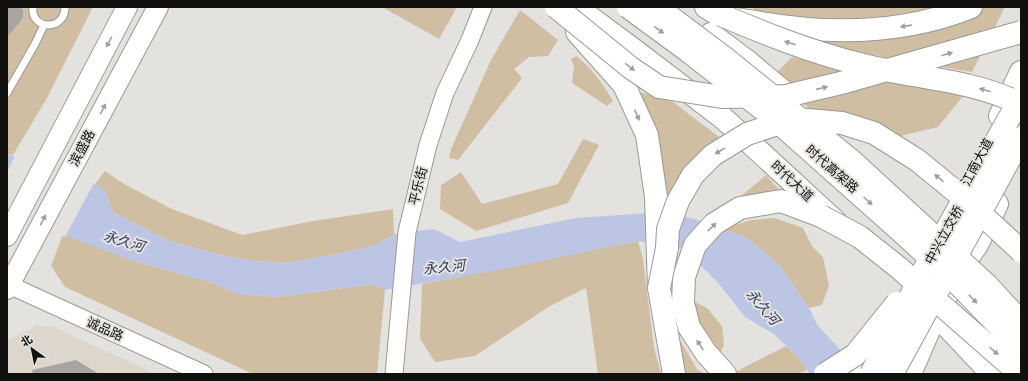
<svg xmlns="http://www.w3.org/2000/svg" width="1028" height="381" viewBox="0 0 1028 381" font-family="'Source Serif 4','Noto Sans SC',serif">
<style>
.built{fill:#ddd6cc}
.green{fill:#d0bea3}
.water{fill:#bcc5e3}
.pier{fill:#e4e2de}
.building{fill:#a7a4a1}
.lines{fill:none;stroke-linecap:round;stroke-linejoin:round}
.service-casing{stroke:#9a9894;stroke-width:9}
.tertiary-casing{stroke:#9a9894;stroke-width:19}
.secondary-casing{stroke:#9a9894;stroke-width:22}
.primary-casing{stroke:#9a9894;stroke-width:24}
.trunk-casing{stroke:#9a9894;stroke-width:24}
.service{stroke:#fff;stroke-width:7}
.tertiary{stroke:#fff;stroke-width:17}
.secondary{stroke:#fff;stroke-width:20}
.primary{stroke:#fff;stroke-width:22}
.trunk{stroke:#fff;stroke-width:22}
.trunk-bridge-casing{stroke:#9a9894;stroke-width:24;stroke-linecap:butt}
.trunk-bridge{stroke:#fff;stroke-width:22}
.oneway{fill:#a09f9f}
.labels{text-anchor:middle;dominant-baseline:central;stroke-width:4;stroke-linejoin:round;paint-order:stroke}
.street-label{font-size:13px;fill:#11100f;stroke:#e4e2de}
.water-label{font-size:14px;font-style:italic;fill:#313b65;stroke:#e4e2de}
</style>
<rect width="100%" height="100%" fill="#e4e2de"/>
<path class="built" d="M 37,325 L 54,327 L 156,374 L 7,374 L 7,341 Z"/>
<g class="green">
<path d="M 7,7 L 93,7 L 47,98 L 13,155 L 7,154 Z"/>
<path d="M 382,7 L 457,7 L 439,39 Z"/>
<path d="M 750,7 L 1005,7 L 972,72 L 893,59 L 820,43 Z"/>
<path d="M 520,10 L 558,40 L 548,56 L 529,57 L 514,69 L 522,78 L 458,160 L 449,158 L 451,149 L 491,60 Z"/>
<path d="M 576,56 C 592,68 603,84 613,101 L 607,106 L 572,83 L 574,66 L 571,59 Z"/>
<path d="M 792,57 L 963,96 L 938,127 L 892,138 L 815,114 L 773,76 Z"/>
<path d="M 633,90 L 673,102 L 719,137 L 682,172 L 666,200 Z"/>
<path d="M 583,139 L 599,145 L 568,203 L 476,231 L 440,209 L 441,185 L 461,172 L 482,204 L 558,184 Z"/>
<path d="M 105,171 L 124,184 L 172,209 L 242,235 L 313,221 L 393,209 L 394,234 L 376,245 L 337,254 L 285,263 L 255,261 L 224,256 L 169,241 L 113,212 L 105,190 L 95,184 Z"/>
<path d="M 766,175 L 789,201 L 734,202 Z"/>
<path d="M 775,218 L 803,228 L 812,246 L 823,257 L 829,285 L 822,305 L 809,308 L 779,265 L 747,238 L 722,229 L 751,220 Z"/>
<path d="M 63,234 L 137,262 L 207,281 L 239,294 L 276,297 L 374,284 L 385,290 L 377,374 L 253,374 L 65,287 L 51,266 Z"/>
<path d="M 638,241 L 643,259 L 654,348 L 661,374 L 598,374 L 586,288 L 550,306 L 475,356 L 435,362 L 420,339 L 422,284 Z"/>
<path d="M 691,300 L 707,308 L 722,326 L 724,345 L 717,358 L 706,352 Z"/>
<path d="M 674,330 L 697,369 L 704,374 L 681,374 Z"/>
<path d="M 786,346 L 798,357 L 807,370 L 797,374 L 738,374 L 735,372 Z"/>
</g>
<path class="water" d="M 7,154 L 95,184 L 105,190 L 113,212 L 169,241 L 224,256 L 255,261 L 285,263 L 337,254 L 376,245 L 394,234 L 434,229 L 460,242 L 576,218 L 664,212 L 698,220 L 747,238 L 779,265 L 809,308 L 818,326 L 863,374 L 810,374 L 798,357 L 774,334 L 745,317 L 719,284 L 684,249 L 638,241 L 493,271 L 385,290 L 374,284 L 276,297 L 239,294 L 207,281 L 137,262 L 79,241 L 7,209 Z"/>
<path class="pier" d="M 16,154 L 95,181 L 65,237 L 7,211 L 7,172 Z"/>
<g class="building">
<path d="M 7,7 L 19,7 L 23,10 L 23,18 L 7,37 Z"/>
<path d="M 76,360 L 99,374 L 33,374 L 32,370 Z"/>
</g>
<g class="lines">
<g class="service-casing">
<g id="service">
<path d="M 33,7 C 30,30 65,32 65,7"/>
<path d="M 7,93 L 35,44 L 44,25"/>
</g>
</g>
<g class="tertiary-casing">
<g id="tertiary">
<path d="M 7,284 L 204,374"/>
<path d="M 394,374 L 407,232 L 428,145 L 445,93 L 470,40 L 483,7"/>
</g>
</g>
<g class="secondary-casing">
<g id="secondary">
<path d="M 7,236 L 127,7"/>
<path d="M 7,289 L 158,7"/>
</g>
</g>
<g class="primary-casing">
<g id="primary">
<path d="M 576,7 L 634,50 L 723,118 L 835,221"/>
<path d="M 711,34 L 747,61 L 790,97"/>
<path d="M 1000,116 L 1021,72"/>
<path d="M 924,302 L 992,374"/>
<path d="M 855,374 L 878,338"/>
<path d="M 910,374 L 936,314 L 967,259 L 977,245 L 997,204"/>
</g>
</g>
<g class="trunk-casing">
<g id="trunk">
<path d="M 706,7 C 711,10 715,13 719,15 C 729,19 750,21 761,23 C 832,35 904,34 971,7"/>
<path d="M 577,32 L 624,85 L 647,135 L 656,197 L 659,288 L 674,374"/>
<path d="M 725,374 L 706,353 L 689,327 L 683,303 L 684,277 L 695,245 L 714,224 L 740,208 L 781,201 L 821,216"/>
</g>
</g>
<use href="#service" class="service"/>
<use href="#tertiary" class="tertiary"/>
<use href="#secondary" class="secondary"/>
<use href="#primary" class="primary"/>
<use href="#trunk" class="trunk"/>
<g class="trunk-bridge-casing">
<g id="trunk-bridge">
<path d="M 556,7 L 631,68 L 659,87 L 722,97 L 786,96 L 845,82 L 1021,32"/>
<path d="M 628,7 L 688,51 L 769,114 L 905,235 L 964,290 L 1021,349"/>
<path d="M 657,7 L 725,58 L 852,161 L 987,285 L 1021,322"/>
<path d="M 721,15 C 766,34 811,52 859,64 C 912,78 971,79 1021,104"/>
<path d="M 821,216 L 860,237 L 899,268 L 1020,374"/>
<path d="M 659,288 L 667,248 L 668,229 L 678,201 L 693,175 L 713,155 L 747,134 L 774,125 L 808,120 L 842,123 L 874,133 L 917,160 L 966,200 L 1021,251"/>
<path d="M 825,374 L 855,355 L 897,303"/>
<path d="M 871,374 L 924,270 L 1021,97"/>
<path d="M 892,374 L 1021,138"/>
</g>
</g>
<use href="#trunk-bridge" class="trunk-bridge"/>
</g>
<defs><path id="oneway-solid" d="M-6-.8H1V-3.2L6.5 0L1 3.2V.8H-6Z"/></defs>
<g class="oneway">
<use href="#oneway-solid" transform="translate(906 26) rotate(172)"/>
<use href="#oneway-solid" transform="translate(659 30) rotate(36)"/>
<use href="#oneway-solid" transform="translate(109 42) rotate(118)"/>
<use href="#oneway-solid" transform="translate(790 43) rotate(-163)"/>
<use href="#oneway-solid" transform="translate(947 54) rotate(-16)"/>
<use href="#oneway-solid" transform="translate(630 67) rotate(37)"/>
<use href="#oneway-solid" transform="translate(822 88) rotate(-13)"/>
<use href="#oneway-solid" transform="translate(985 90) rotate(-164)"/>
<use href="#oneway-solid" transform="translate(103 109) rotate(-62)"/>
<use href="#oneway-solid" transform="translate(637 115) rotate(66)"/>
<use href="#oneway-solid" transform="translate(720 151) rotate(149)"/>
<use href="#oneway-solid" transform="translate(939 178) rotate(-140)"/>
<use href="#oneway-solid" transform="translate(868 201) rotate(42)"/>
<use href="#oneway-solid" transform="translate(43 220) rotate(-62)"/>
<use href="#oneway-solid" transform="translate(712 227) rotate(-44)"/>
<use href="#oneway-solid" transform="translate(973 299) rotate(46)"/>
<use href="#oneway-solid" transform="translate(700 345) rotate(-123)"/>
<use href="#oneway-solid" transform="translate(994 351) rotate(42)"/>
</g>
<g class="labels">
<g class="street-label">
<text transform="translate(82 148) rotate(-62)">滨盛路</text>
<text transform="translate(977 162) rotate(-62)">江南大道</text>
<text transform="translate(832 169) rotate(41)">时代高架路</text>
<text transform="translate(792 181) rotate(43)">时代大道</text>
<text transform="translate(418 186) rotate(-76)">平乐街</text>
<text transform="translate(944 235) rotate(-61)">中兴立交桥</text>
<text transform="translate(105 329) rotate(24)">诚品路</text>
</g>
<g class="water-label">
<text transform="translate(124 241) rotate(17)">永久河</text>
<text transform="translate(444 267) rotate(-5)">永久河</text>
<text transform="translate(763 307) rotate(49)">永久河</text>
</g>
</g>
<rect width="1028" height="381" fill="none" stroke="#11100f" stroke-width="16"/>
<g transform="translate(32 349) rotate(327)" stroke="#e4e2de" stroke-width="3" paint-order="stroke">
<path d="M0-3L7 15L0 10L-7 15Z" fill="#11100f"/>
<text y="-6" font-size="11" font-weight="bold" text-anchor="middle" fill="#11100f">北</text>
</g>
</svg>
